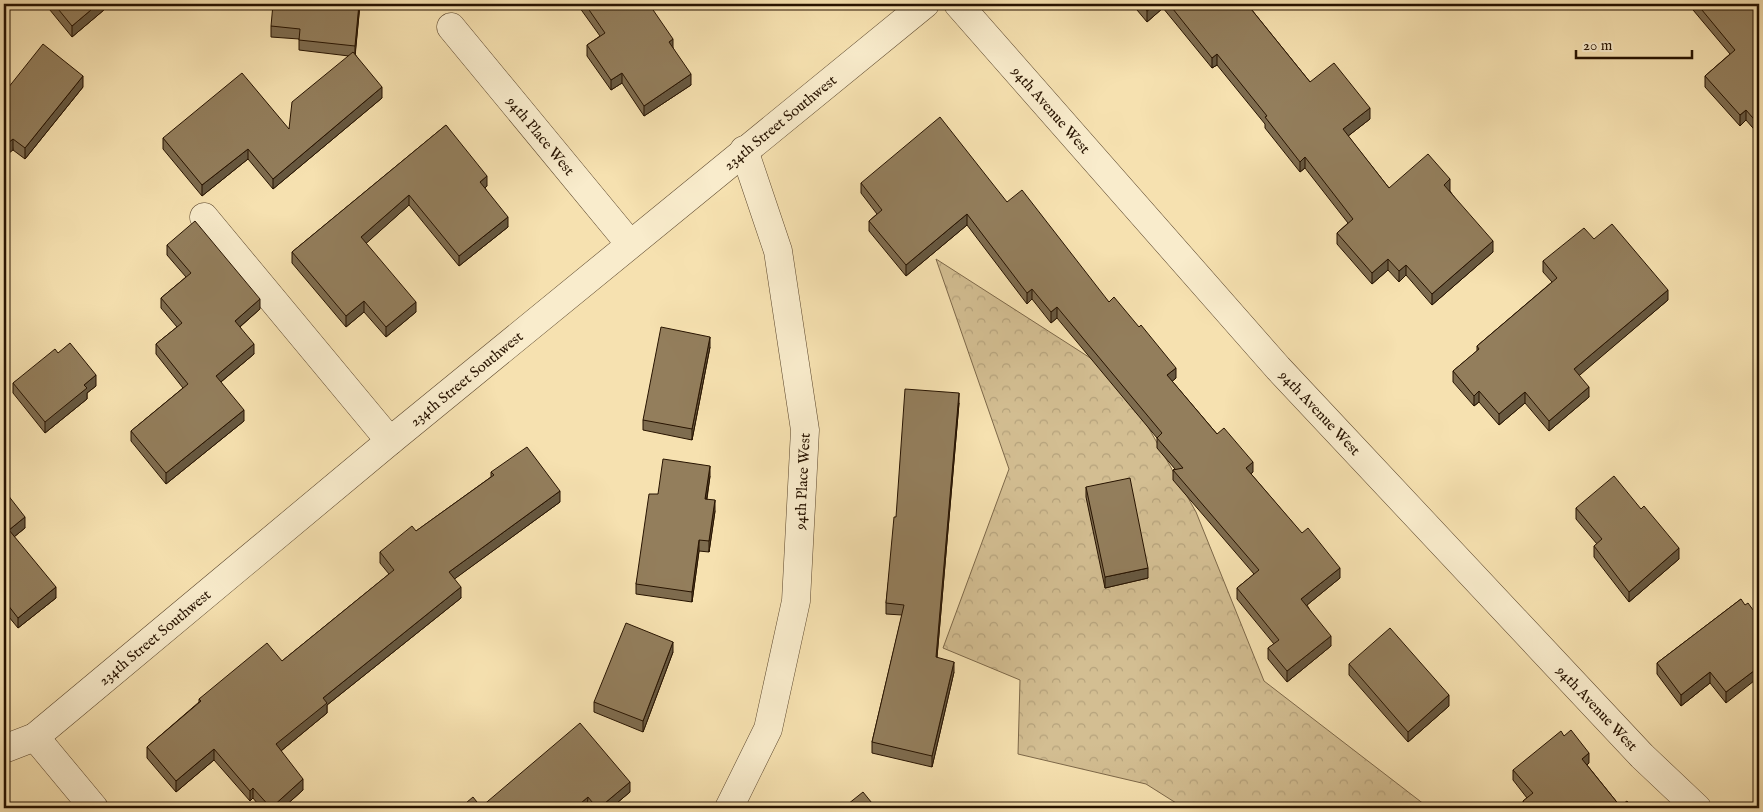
<svg xmlns="http://www.w3.org/2000/svg" width="1763" height="812" viewBox="0 0 1763 812" font-family="'IM FELL English',serif">
<style>
.forest{fill:url(#forest-crowns);stroke:#7d6849}
.lines{fill:none;stroke-linecap:round;stroke-linejoin:round}
.minor-casing{stroke:#5b462c;stroke-width:29}
.minor{stroke:#f9eccc;stroke-width:28}
.wall{fill:#7e6c4f;stroke:#271300}
.shaded-wall{fill:#675840;stroke:#271300}
.building{fill:#937e5c;stroke:#271300}
.labels{text-anchor:middle;dominant-baseline:central;stroke-width:4.5;stroke-linejoin:round;paint-order:stroke}
.street-label{font-size:15px;fill:#271300;stroke:#f9eccc}
</style>
<defs>
<pattern id="forest-crowns" width="20" height="18" patternUnits="userSpaceOnUse" patternTransform="scale(1.25)"><rect width="20" height="18" fill="#d3be92"/><path d="M2 6a3 3 0 1 1 6 0M12 15a3 3 0 1 1 6 0" fill="none" stroke="#b5a27c"/></pattern>
</defs>
<rect width="100%" height="100%" fill="#f6e1b0"/>
<filter id="stains"><feTurbulence type="fractalNoise" baseFrequency=".004" numOctaves="4"/><feColorMatrix values="0 0 0 0 .2 0 0 0 0 .09 0 0 0 0 .02 0 0 0 .5 -.17"/></filter>
<radialGradient id="worn" r=".72"><stop offset=".6" stop-color="#630" stop-opacity="0"/><stop offset="1" stop-color="#630" stop-opacity=".3"/></radialGradient>
<path class="forest" d="M 936,259 L 1120,377 L 1196,512 L 1264,681 L 1429,808 L 1184,808 L 1146,784 L 1018,754 L 1020,680 L 943,648 L 1009,469 Z"/>
<g class="lines">
<g class="minor-casing">
<g id="minor">
<path id="s1" d="M 958,4 L 1278,368 L 1642,756 L 1697,808"/>
<path id="s2" d="M 451,27 L 630,244"/>
<path d="M 204,217 L 390,441"/>
<path d="M 35,737 L 94,808"/>
<path id="s3" d="M 4,749 L 35,737 L 390,441 L 925,4"/>
<path id="s4" d="M 729,808 L 768,729 L 796,601 L 805,430 L 778,251 L 744,150"/>
</g>
</g>
<use href="#minor" class="minor"/>
</g>
<g class="wall">
<path d="M 45,4 L 111,4 L 72,37 Z"/>
<path d="M 360,4 L 355,54 L 382,98 L 273,189 L 248,159 L 202,196 L 163,149 L 163,138 L 289,129 L 349,56 L 299,50 L 299,39 L 271,37 L 271,26 Z"/>
<path d="M 577,4 L 649,4 L 673,48 L 691,85 L 644,116 L 622,83 L 611,90 L 587,56 L 587,45 L 600,36 Z"/>
<path d="M 1132,4 L 1247,4 L 1310,82 L 1370,119 L 1348,136 L 1389,188 L 1450,190 L 1450,191 L 1493,252 L 1432,305 L 1406,275 L 1399,282 L 1388,270 L 1372,284 L 1337,244 L 1337,233 L 1348,223 L 1305,168 L 1300,172 L 1265,128 L 1265,124 L 1217,65 L 1212,68 L 1163,8 L 1147,22 Z"/>
<path d="M 1688,4 L 1758,4 L 1759,5 L 1759,135 L 1746,120 L 1740,126 L 1705,87 L 1705,76 L 1730,54 Z"/>
<path d="M 83,87 L 25,159 L 13,150 L 4,93 Z"/>
<path d="M 446,125 L 487,186 L 485,188 L 508,227 L 459,266 L 409,205 L 366,243 L 416,312 L 386,337 L 364,312 L 346,327 L 292,263 L 292,252 Z"/>
<path d="M 861,183 L 1007,202 L 1109,302 L 1176,378 L 1172,381 L 1217,434 L 1253,472 L 1251,474 L 1340,578 L 1307,605 L 1331,646 L 1287,682 L 1268,659 L 1268,648 L 1274,644 L 1237,599 L 1237,588 L 1254,574 L 1173,480 L 1173,470 L 1175,469 L 1157,448 L 1157,438 L 1057,318 L 1051,323 L 1032,299 L 1027,304 L 967,225 L 906,276 L 869,231 L 869,221 L 877,214 L 861,193 Z"/>
<path d="M 1594,239 L 1668,300 L 1579,375 L 1589,397 L 1549,431 L 1525,403 L 1499,425 L 1479,402 L 1474,406 L 1453,382 L 1453,371 L 1477,351 L 1477,346 L 1552,282 L 1543,272 L 1543,261 Z"/>
<path d="M 167,245 L 260,309 L 240,327 L 254,354 L 221,382 L 244,421 L 166,484 L 131,441 L 131,431 L 183,388 L 156,354 L 156,344 L 177,327 L 161,308 L 161,298 L 186,277 L 167,255 Z"/>
<path d="M 710,347 L 692,440 L 643,430 L 643,420 Z"/>
<path d="M 58,353 L 96,386 L 87,393 L 87,399 L 45,433 L 13,393 L 13,383 Z"/>
<path d="M 959,403 L 937,657 L 954,672 L 932,767 L 872,753 L 872,742 L 902,615 L 886,614 L 886,603 L 896,517 Z"/>
<path d="M 491,472 L 560,502 L 454,579 L 461,598 L 327,705 L 327,713 L 281,751 L 303,790 L 283,808 L 261,808 L 253,798 L 250,801 L 214,760 L 176,792 L 147,758 L 147,747 L 199,702 L 199,699 L 282,661 L 389,574 L 380,563 L 380,552 L 416,531 L 491,477 Z"/>
<path d="M 710,476 L 707,499 L 715,511 L 709,552 L 699,551 L 692,602 L 636,594 L 636,584 L 658,494 Z"/>
<path d="M 1086,487 L 1148,578 L 1105,588 L 1086,497 Z"/>
<path d="M 4,490 L 25,528 L 14,537 L 56,598 L 18,628 L 4,611 Z"/>
<path d="M 1576,508 L 1641,509 L 1679,559 L 1629,602 L 1594,557 L 1594,546 L 1597,544 L 1576,519 Z"/>
<path d="M 1741,599 L 1726,703 L 1710,683 L 1681,706 L 1657,674 L 1657,663 Z"/>
<path d="M 673,652 L 643,732 L 594,712 L 594,702 Z"/>
<path d="M 1349,664 L 1449,706 L 1408,742 L 1349,675 Z"/>
<path d="M 1589,763 L 1587,765 L 1620,806 L 1633,808 L 1523,808 L 1523,801 L 1527,798 L 1513,780 L 1513,770 Z"/>
<path d="M 630,792 L 611,808 L 460,808 L 481,807 Z"/>
</g>
<g class="shaded-wall">
<path d="M 98,4 L 111,4 L 72,37 L 72,26 Z"/>
<path d="M 359,4 L 360,4 L 355,57 L 355,46 Z"/>
<path d="M 1156,4 L 1163,4 L 1163,8 L 1147,22 L 1147,11 Z"/>
<path d="M 673,39 L 673,50 L 669,42 Z"/>
<path d="M 1217,54 L 1217,65 L 1212,68 L 1212,58 Z"/>
<path d="M 622,73 L 622,83 L 611,90 L 611,80 Z"/>
<path d="M 691,74 L 691,85 L 644,116 L 644,106 Z"/>
<path d="M 83,76 L 83,87 L 25,159 L 25,148 Z"/>
<path d="M 382,87 L 382,98 L 273,189 L 273,179 Z"/>
<path d="M 1370,108 L 1370,119 L 1343,140 L 1343,129 Z"/>
<path d="M 1746,110 L 1746,120 L 1740,126 L 1740,115 Z"/>
<path d="M 13,139 L 13,150 L 4,157 L 4,146 Z"/>
<path d="M 248,149 L 248,159 L 202,196 L 202,185 Z"/>
<path d="M 1305,157 L 1305,168 L 1300,172 L 1300,162 Z"/>
<path d="M 487,176 L 487,186 L 480,192 L 480,182 Z"/>
<path d="M 1450,179 L 1450,190 L 1444,195 L 1444,185 Z"/>
<path d="M 409,195 L 409,205 L 361,248 L 361,237 Z"/>
<path d="M 967,214 L 967,225 L 906,276 L 906,265 Z"/>
<path d="M 508,217 L 508,227 L 459,266 L 459,256 Z"/>
<path d="M 1493,241 L 1493,252 L 1432,305 L 1432,294 Z"/>
<path d="M 1388,259 L 1388,270 L 1372,284 L 1372,273 Z"/>
<path d="M 1406,265 L 1406,275 L 1399,282 L 1399,271 Z"/>
<path d="M 1032,289 L 1032,299 L 1027,304 L 1027,293 Z"/>
<path d="M 1668,290 L 1668,300 L 1574,380 L 1574,369 Z"/>
<path d="M 260,299 L 260,309 L 235,331 L 235,321 Z"/>
<path d="M 364,301 L 364,312 L 346,327 L 346,316 Z"/>
<path d="M 416,302 L 416,312 L 386,337 L 386,327 Z"/>
<path d="M 1057,307 L 1057,318 L 1051,323 L 1051,312 Z"/>
<path d="M 710,337 L 710,347 L 692,440 L 692,429 Z"/>
<path d="M 254,344 L 254,354 L 216,386 L 216,376 Z"/>
<path d="M 1176,368 L 1176,378 L 1167,386 L 1167,375 Z"/>
<path d="M 96,375 L 96,386 L 87,393 L 87,399 L 45,433 L 45,422 L 84,385 Z"/>
<path d="M 1589,387 L 1589,397 L 1549,431 L 1549,421 Z"/>
<path d="M 1479,391 L 1479,402 L 1474,406 L 1474,396 Z"/>
<path d="M 1525,392 L 1525,403 L 1499,425 L 1499,414 Z"/>
<path d="M 959,393 L 959,403 L 936,668 L 936,657 Z"/>
<path d="M 244,410 L 244,421 L 166,484 L 166,473 Z"/>
<path d="M 1253,462 L 1253,472 L 1246,478 L 1246,468 Z"/>
<path d="M 710,466 L 710,476 L 705,509 L 705,499 Z"/>
<path d="M 560,491 L 560,502 L 449,583 L 449,572 Z"/>
<path d="M 715,500 L 715,511 L 709,552 L 709,541 Z"/>
<path d="M 25,517 L 25,528 L 9,541 L 9,530 Z"/>
<path d="M 699,540 L 699,551 L 692,602 L 692,592 Z"/>
<path d="M 1679,548 L 1679,559 L 1629,602 L 1629,592 Z"/>
<path d="M 1148,568 L 1148,578 L 1105,588 L 1105,577 Z"/>
<path d="M 1340,568 L 1340,578 L 1301,610 L 1301,599 Z"/>
<path d="M 56,587 L 56,598 L 18,628 L 18,618 Z"/>
<path d="M 461,587 L 461,598 L 327,705 L 327,713 L 276,755 L 276,744 L 323,698 Z"/>
<path d="M 1331,636 L 1331,646 L 1287,682 L 1287,671 Z"/>
<path d="M 673,642 L 673,652 L 643,732 L 643,721 Z"/>
<path d="M 954,662 L 954,672 L 932,767 L 932,756 Z"/>
<path d="M 1759,667 L 1759,677 L 1726,703 L 1726,692 Z"/>
<path d="M 1710,672 L 1710,683 L 1681,706 L 1681,695 Z"/>
<path d="M 1449,695 L 1449,706 L 1408,742 L 1408,732 Z"/>
<path d="M 214,749 L 214,760 L 176,792 L 176,781 Z"/>
<path d="M 1589,753 L 1589,763 L 1582,769 L 1582,759 Z"/>
<path d="M 303,779 L 303,790 L 283,808 L 271,808 Z"/>
<path d="M 630,782 L 630,792 L 611,808 L 599,808 Z"/>
<path d="M 253,788 L 253,798 L 250,801 L 250,791 Z"/>
<path d="M 588,797 L 587,808 L 575,808 Z"/>
</g>
<g class="building">
<path d="M 54,4 L 98,4 L 72,26 Z"/>
<path d="M 273,4 L 359,4 L 355,46 L 299,40 L 300,29 L 271,26 Z"/>
<path d="M 585,4 L 649,4 L 673,39 L 669,42 L 691,74 L 644,106 L 622,73 L 611,80 L 587,45 L 605,33 Z"/>
<path d="M 1141,4 L 1156,4 L 1147,11 Z"/>
<path d="M 1169,4 L 1247,4 L 1310,82 L 1334,63 L 1370,108 L 1343,129 L 1389,188 L 1428,154 L 1450,179 L 1444,185 L 1493,241 L 1432,294 L 1406,265 L 1399,271 L 1388,259 L 1372,273 L 1337,233 L 1353,219 L 1305,157 L 1300,162 L 1265,117 L 1267,116 L 1217,54 L 1212,58 Z"/>
<path d="M 1697,4 L 1758,4 L 1759,5 L 1759,125 L 1746,110 L 1740,115 L 1705,76 L 1735,50 Z"/>
<path d="M 43,44 L 83,76 L 25,148 L 13,139 L 4,146 L 4,93 Z"/>
<path d="M 353,52 L 382,87 L 273,179 L 248,149 L 202,185 L 163,138 L 242,73 L 289,129 L 292,102 Z"/>
<path d="M 940,117 L 1007,202 L 1022,190 L 1109,302 L 1114,297 L 1139,327 L 1141,325 L 1176,368 L 1167,375 L 1217,434 L 1224,428 L 1253,462 L 1246,468 L 1302,533 L 1308,528 L 1340,568 L 1301,599 L 1331,636 L 1287,671 L 1268,648 L 1279,640 L 1237,588 L 1259,570 L 1173,470 L 1183,468 L 1157,438 L 1162,433 L 1057,307 L 1051,312 L 1032,289 L 1027,293 L 967,214 L 906,265 L 869,221 L 882,210 L 861,183 Z"/>
<path d="M 446,125 L 487,176 L 480,182 L 508,217 L 459,256 L 409,195 L 361,237 L 416,302 L 386,327 L 364,301 L 346,316 L 292,252 Z"/>
<path d="M 195,221 L 260,299 L 235,321 L 254,344 L 216,376 L 244,410 L 166,473 L 131,431 L 188,384 L 156,344 L 182,323 L 161,298 L 191,273 L 167,245 Z"/>
<path d="M 1612,224 L 1668,290 L 1574,369 L 1589,387 L 1549,421 L 1525,392 L 1499,414 L 1479,391 L 1474,396 L 1453,371 L 1479,349 L 1477,346 L 1557,278 L 1543,261 L 1584,228 L 1594,239 Z"/>
<path d="M 661,327 L 710,337 L 692,429 L 643,420 Z"/>
<path d="M 70,343 L 96,375 L 84,385 L 87,388 L 45,422 L 13,383 L 55,349 L 58,353 Z"/>
<path d="M 905,389 L 959,393 L 936,657 L 954,662 L 932,756 L 872,742 L 904,605 L 886,603 L 894,517 L 896,517 Z"/>
<path d="M 527,447 L 560,491 L 449,572 L 461,587 L 323,698 L 327,703 L 276,744 L 303,779 L 271,808 L 253,788 L 250,791 L 214,749 L 176,781 L 147,747 L 201,701 L 199,699 L 267,643 L 282,661 L 394,570 L 380,552 L 412,526 L 416,531 L 494,475 L 491,472 Z"/>
<path d="M 663,459 L 710,466 L 705,499 L 715,500 L 709,541 L 699,540 L 692,592 L 636,584 L 649,494 L 658,494 Z"/>
<path d="M 1614,476 L 1641,509 L 1644,506 L 1679,548 L 1629,592 L 1594,546 L 1602,539 L 1576,508 Z"/>
<path d="M 1130,478 L 1148,568 L 1105,577 L 1086,487 Z"/>
<path d="M 4,490 L 25,517 L 9,530 L 56,587 L 18,618 L 4,600 Z"/>
<path d="M 1741,599 L 1745,605 L 1748,603 L 1759,618 L 1759,667 L 1726,692 L 1710,672 L 1681,695 L 1657,663 Z"/>
<path d="M 626,623 L 673,642 L 643,721 L 594,702 Z"/>
<path d="M 1390,628 L 1449,695 L 1408,732 L 1349,664 Z"/>
<path d="M 580,723 L 630,782 L 599,808 L 597,808 L 588,797 L 575,808 L 460,808 L 473,797 L 481,807 Z"/>
<path d="M 1571,730 L 1589,753 L 1582,759 L 1620,806 L 1627,801 L 1633,808 L 1529,808 L 1523,801 L 1533,793 L 1513,770 L 1561,731 L 1564,736 Z"/>
<path d="M 863,792 L 876,808 L 843,808 Z"/>
<path d="M 947,805 L 947,808 L 932,808 Z"/>
</g>
<g class="labels">
<g class="street-label">
<text stroke="none"><textPath href="#s1" startOffset="141">94th Avenue West</textPath></text>
<text stroke="none"><textPath href="#s3" startOffset="999">234th Street Southwest</textPath></text>
<text stroke="none"><textPath href="#s2" startOffset="141">94th Place West</textPath></text>
<text stroke="none"><textPath href="#s3" startOffset="594">234th Street Southwest</textPath></text>
<text stroke="none"><textPath href="#s1" startOffset="546">94th Avenue West</textPath></text>
<text stroke="none"><textPath href="#s4" startOffset="339">94th Place West</textPath></text>
<text stroke="none"><textPath href="#s3" startOffset="189">234th Street Southwest</textPath></text>
<text stroke="none"><textPath href="#s1" startOffset="951">94th Avenue West</textPath></text>
</g>
</g>
<rect width="1763" height="812" fill="none" stroke="#f6e1b0" stroke-width="20"/>
<rect x="5" y="5" width="1753" height="802" fill="none" stroke="#271300" stroke-width="2.5"/>
<rect x="10" y="10" width="1743" height="792" fill="none" stroke="#271300"/>
<path d="M1576 50v8h116v-8" fill="none" stroke="#271300" stroke-width="2.5"/>
<text x="1583" y="50" font-size="15" fill="#271300" stroke="#f9eccc" stroke-width="4" paint-order="stroke">20 m</text>
<rect width="100%" height="100%" filter="url(#stains)"/>
<rect width="100%" height="100%" fill="url(#worn)"/>
</svg>
